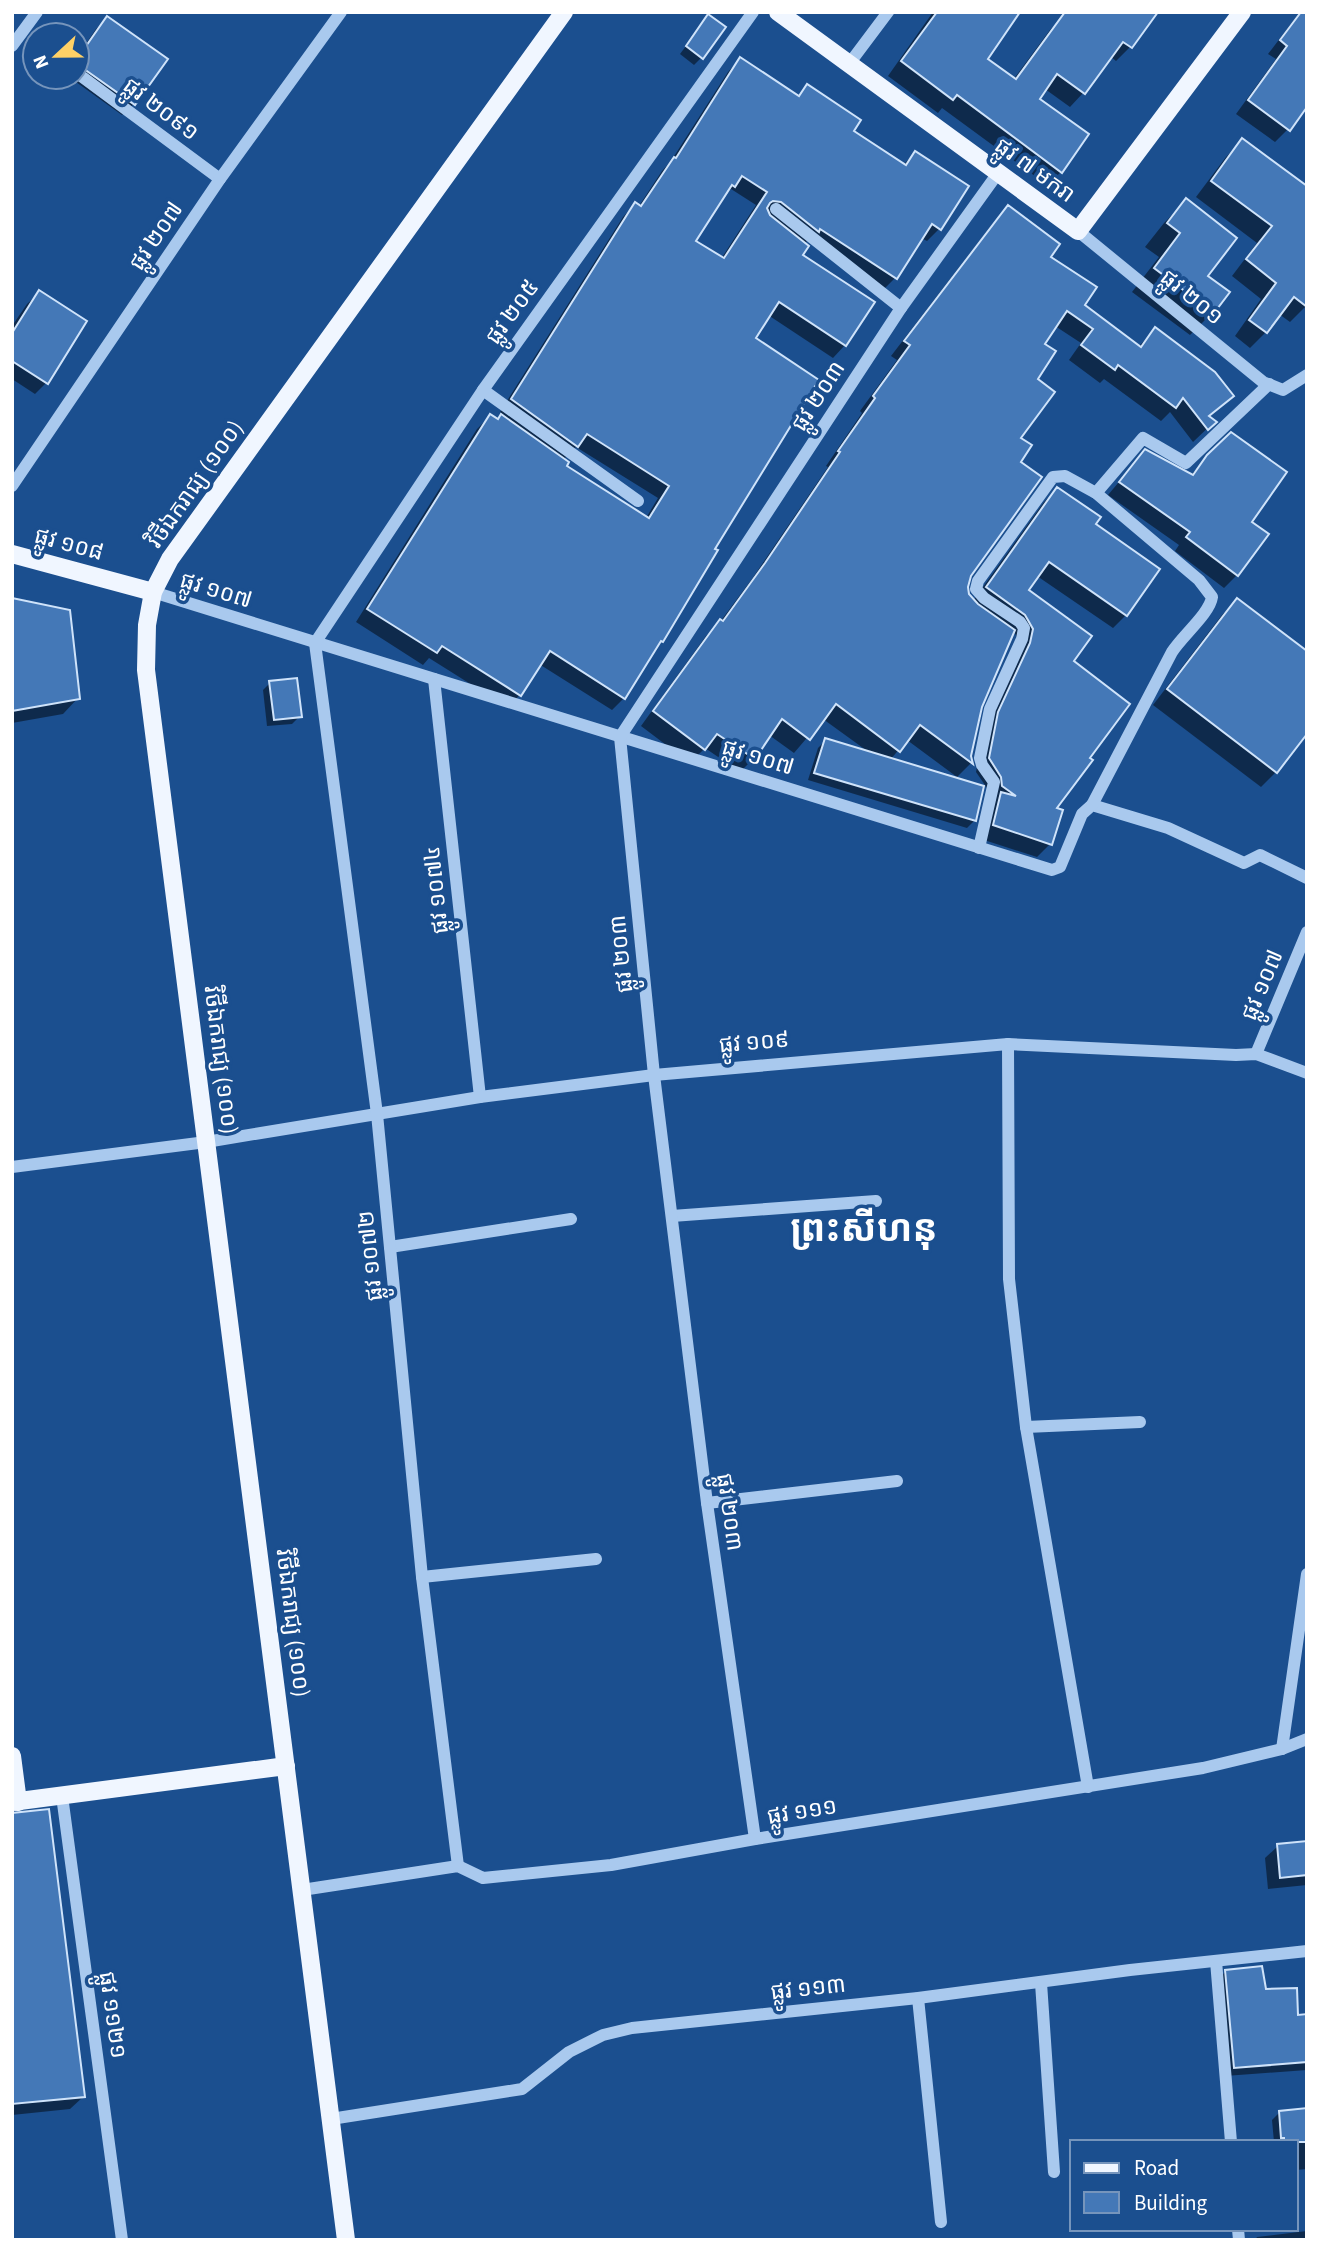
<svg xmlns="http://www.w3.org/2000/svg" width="1319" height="2252" viewBox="0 0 1319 2252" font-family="'Source Sans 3','Noto Sans Khmer',sans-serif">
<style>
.shadow{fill:#0007;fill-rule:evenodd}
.building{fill:#4478b7;stroke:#cfe3fa;stroke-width:2;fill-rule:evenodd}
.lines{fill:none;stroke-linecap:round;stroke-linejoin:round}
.minor{stroke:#a9c9ee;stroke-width:12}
.major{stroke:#f0f6ff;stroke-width:18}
.labels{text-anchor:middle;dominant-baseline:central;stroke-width:7;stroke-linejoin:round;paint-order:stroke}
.street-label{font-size:23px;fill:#fff;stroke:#1b4f8f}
.town-label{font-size:37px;font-weight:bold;fill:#fff;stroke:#1b4f8f}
</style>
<rect width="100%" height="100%" fill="#1b4f8f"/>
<g class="shadow">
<path d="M 933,12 L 1018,12 L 986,60 L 1013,80 L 1050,30 L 1064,16 L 1156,12 L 1130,47 L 1116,61 L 1110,56 L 1083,93 L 1070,107 L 1045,89 L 1037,99 L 1061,172 L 1047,185 L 942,108 L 938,113 L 888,76 Z"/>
<path d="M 1300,12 L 1307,12 L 1288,129 L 1275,142 L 1236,114 L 1276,59 L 1268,54 Z"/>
<path d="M 708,17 L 702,57 L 694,65 L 680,54 Z"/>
<path d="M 108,18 L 134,104 L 122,115 L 69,77 L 77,77 L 77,57 L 96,29 Z"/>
<path d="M 740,59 L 797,97 L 807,86 L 852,131 L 903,165 L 915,153 L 967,187 L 939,229 L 927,241 L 921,238 L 895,278 L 883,290 L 807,241 L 804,244 L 801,256 L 872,303 L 845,345 L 833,358 L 768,315 L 754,339 L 713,549 L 624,698 L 612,710 L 539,664 L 520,695 L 507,707 L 429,658 L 423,665 L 356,622 L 477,429 L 490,416 L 497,421 L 503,415 L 500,412 L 623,217 L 635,204 L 639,206 L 662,171 L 671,161 L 728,72 ZM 731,189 L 756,205 L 721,259 L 694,241 L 723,196 ZM 576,447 L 658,498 L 646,518 L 564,466 L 563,460 Z"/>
<path d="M 1242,141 L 1307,305 L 1290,322 L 1279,314 L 1266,332 L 1250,348 L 1235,336 L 1261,299 L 1232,276 L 1257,243 L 1196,197 L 1226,157 Z"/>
<path d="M 1187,200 L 1213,312 L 1190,335 L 1132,292 L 1159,257 L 1145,247 L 1164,223 Z"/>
<path d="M 1008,208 L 1048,257 L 1082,305 L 1138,347 L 1155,330 L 1232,396 L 1208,418 L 1214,422 L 1193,442 L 1170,412 L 1161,421 L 1104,379 L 1100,383 L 1069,360 L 1081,343 L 1055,326 L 1043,344 L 1019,438 L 1018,462 L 969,575 L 966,587 L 967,595 L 973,601 L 1044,502 L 1057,489 L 1093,525 L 1126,615 L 1113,628 L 1037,576 L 1027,590 L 1071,662 L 1050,844 L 1037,857 L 981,839 L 989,791 L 976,772 L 985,727 L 1020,643 L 1013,630 L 980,706 L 970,756 L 971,763 L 957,777 L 907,740 L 890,760 L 975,820 L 967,828 L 808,780 L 818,748 L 826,740 L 870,753 L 823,719 L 794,753 L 769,735 L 754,758 L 740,772 L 705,748 L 690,763 L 641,726 L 706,636 L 720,622 L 752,579 L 828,467 L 826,466 L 862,413 L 860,411 L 897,360 L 891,356 L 994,222 Z"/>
<path d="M 39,293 L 47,382 L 35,394 L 12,379 L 12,326 L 27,304 Z"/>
<path d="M 1231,434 L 1250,522 L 1237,575 L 1224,588 L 1175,551 L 1179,545 L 1108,495 L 1145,451 L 1190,476 Z"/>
<path d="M 12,600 L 78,698 L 63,714 L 12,723 Z"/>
<path d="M 1237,600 L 1276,772 L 1261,787 L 1153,705 L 1222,615 Z"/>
<path d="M 270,683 L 300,716 L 292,724 L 267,726 L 263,690 Z"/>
<path d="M 12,1815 L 83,2097 L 70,2109 L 12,2115 Z"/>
<path d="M 1307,1843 L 1307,1885 L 1268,1889 L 1265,1858 L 1278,1846 Z"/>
<path d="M 1226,1971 L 1264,1991 L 1297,2016 L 1307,2016 L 1307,2070 L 1225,2076 L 1217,1981 Z"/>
<path d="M 1307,2110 L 1307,2169 L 1296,2170 L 1296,2142 L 1274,2142 L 1272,2120 L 1280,2112 Z"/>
<path d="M 1307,2231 L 1307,2240 L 1255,2240 L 1257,2237 Z"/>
</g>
<g class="building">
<path d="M 937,12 L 1020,12 L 988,59 L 1016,79 L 1065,12 L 1158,12 L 1132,48 L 1123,42 L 1085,94 L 1057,74 L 1040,99 L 1089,134 L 1062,173 L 957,95 L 953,100 L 901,61 Z"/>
<path d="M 1301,12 L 1307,12 L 1307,107 L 1290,131 L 1248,100 L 1287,46 L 1280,40 Z"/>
<path d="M 708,14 L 726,27 L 703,59 L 686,46 Z"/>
<path d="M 107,16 L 168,59 L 135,105 L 77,64 L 77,59 Z"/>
<path d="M 740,57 L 799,96 L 807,84 L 861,120 L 854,131 L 906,165 L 915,151 L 969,186 L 941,230 L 932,224 L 897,279 L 820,229 L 819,232 L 781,202 L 773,201 L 770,203 L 767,208 L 770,215 L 809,246 L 803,255 L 875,302 L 846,346 L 779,302 L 756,338 L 819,380 L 715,549 L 718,550 L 663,642 L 661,641 L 625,699 L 550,651 L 521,696 L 442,646 L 437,653 L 367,609 L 490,414 L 498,419 L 501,414 L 569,462 L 567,466 L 649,518 L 669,486 L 587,434 L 578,447 L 511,399 L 635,202 L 641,206 L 674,157 L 676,158 ZM 742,176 L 767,192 L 724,258 L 696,241 L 732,185 L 735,187 Z"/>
<path d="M 1242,138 L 1307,186 L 1307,307 L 1294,297 L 1267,333 L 1249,320 L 1276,283 L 1246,259 L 1272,226 L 1211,181 Z"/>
<path d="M 1186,198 L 1237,238 L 1208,276 L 1230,292 L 1214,313 L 1154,268 L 1180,233 L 1167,223 Z"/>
<path d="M 1008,205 L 1060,244 L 1051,257 L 1097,287 L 1085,305 L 1141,347 L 1155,327 L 1215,372 L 1234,396 L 1209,416 L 1217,422 L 1208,430 L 1183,398 L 1176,408 L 1118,365 L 1115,370 L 1081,345 L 1093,329 L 1067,311 L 1045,344 L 1056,351 L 1038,379 L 1055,392 L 1021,438 L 1032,445 L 1021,462 L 1042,477 L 971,576 L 968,587 L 969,594 L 978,604 L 1015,630 L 982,707 L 971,756 L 973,764 L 920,725 L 900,752 L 836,704 L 810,740 L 782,719 L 755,759 L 717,734 L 705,750 L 653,711 L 720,619 L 723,621 L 765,563 L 840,452 L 838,451 L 875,398 L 873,396 L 910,345 L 904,341 Z"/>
<path d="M 39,290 L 87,321 L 48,384 L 12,361 L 12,333 Z"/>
<path d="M 1231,432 L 1287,472 L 1252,522 L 1269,534 L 1238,576 L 1186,537 L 1190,532 L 1119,482 L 1145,449 L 1193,475 L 1207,455 Z"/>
<path d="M 1057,487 L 1101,517 L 1096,524 L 1160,569 L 1127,616 L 1049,562 L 1029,590 L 1092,636 L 1074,661 L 1130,704 L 1090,758 L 1093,760 L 1057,808 L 1063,810 L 1052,845 L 993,825 L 1001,792 L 1016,796 L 1002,786 L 1001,777 L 989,758 L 998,712 L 1030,643 L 1033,629 L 1025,615 L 986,587 Z"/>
<path d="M 12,598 L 70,610 L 80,699 L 12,711 Z"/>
<path d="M 1237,598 L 1307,651 L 1307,734 L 1277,773 L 1167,689 Z"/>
<path d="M 297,678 L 302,717 L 274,720 L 269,681 Z"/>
<path d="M 825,738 L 984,786 L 976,821 L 814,773 Z"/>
<path d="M 49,1809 L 85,2097 L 12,2104 L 12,1813 Z"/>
<path d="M 1307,1841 L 1307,1875 L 1280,1878 L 1277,1844 Z"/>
<path d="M 1262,1966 L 1266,1989 L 1297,1988 L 1298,2015 L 1307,2014 L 1307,2062 L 1234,2068 L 1225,1970 Z"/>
<path d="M 1307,2108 L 1307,2142 L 1284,2142 L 1284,2138 L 1281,2138 L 1279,2111 Z"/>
</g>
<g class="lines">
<g class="minor">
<path d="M 12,46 L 37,12"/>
<path d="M 849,64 L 888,12"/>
<path d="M 77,73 L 220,179"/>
<path d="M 776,209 L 901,308"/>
<path d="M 1078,231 L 1263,382 L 1283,390 L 1307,375"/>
<path d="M 483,390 L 638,501"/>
<path d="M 12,486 L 220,179 L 341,12"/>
<path d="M 1096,493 L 1143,438 L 1186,463 L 1269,384"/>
<path d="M 153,592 L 1052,870 L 1060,867 L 1082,814 L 1092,805 L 1168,828 L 1244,863 L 1260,855 L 1307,878"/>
<path d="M 434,679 L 480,1097"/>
<path d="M 979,848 L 994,782 L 982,765 L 980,758 L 990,709 L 1022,639 L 1024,628 L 1020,622 L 984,598 L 976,589 L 978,581 L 1053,477 L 1065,476 L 1096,493 L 1199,580 L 1212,597 C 1210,613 1182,636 1172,652 L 1092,805"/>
<path d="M 1008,1044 L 1009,1279 L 1026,1427 L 1088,1787"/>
<path d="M 1256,1054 L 1307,932"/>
<path d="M 12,1167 L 206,1142 L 480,1097 L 654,1075 L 1008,1044 L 1236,1055 L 1256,1054 L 1307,1073"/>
<path d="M 672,1216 L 876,1201"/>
<path d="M 390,1247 L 571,1219"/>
<path d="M 1026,1427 L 1140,1422"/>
<path d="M 707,1503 L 897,1481"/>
<path d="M 422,1577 L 596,1559"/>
<path d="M 1282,1749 L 1307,1574"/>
<path d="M 62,1796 L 122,2240"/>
<path d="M 755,1839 L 707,1503 L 654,1075 L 620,737 L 901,308 L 998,173"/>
<path d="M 458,1866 L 422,1577 L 377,1114 L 315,643 L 483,390 L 753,12"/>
<path d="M 302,1890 L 458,1866 L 483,1878 L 611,1865 L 755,1839 L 1203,1768 L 1282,1749 L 1307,1739"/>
<path d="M 1216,1961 L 1231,2142"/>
<path d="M 1041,1983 L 1054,2172"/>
<path d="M 918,1998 L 941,2222"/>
<path d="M 331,2119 L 522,2089 L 569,2052 L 603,2035 L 632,2028 L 918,1998 L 1130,1970 L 1307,1951"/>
<path d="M 1238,2229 L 1239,2240"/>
</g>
<g class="major">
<path d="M 778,12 L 1078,231 L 1242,12"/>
<path d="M 12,554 L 153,592"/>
<path d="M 12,1756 L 18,1802"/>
<path d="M 12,1802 L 286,1766"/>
<path d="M 346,2240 L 146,670 L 147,625 L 153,592 L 170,559 L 564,12"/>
</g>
</g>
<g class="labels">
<g class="street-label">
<text transform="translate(161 109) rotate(37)">ផ្លូវ ២០៩១</text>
<text transform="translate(1035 170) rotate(36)">ផ្លូវ ៧ មករា</text>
<text transform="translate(156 236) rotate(-56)">ផ្លូវ ២០៧</text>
<text transform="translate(1192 297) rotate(39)">ផ្លូវ ២០១</text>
<text transform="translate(512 312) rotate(-54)">ផ្លូវ ២០៥</text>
<text transform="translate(818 396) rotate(-57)">ផ្លូវ ២០៣</text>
<text transform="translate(195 484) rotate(-55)">វិថីឯករាជ្យ (១០០)</text>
<text transform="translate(69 544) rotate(15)">ផ្លូវ ១០៨</text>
<text transform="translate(216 590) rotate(17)">ផ្លូវ ១០៧</text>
<text transform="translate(758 757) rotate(17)">ផ្លូវ ១០៧</text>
<text transform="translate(436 890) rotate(-96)">ផ្លូវ ១០៧៤</text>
<text transform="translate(621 954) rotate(-96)">ផ្លូវ ២០៣</text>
<text transform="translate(1262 985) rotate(-67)">ផ្លូវ ១០៧</text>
<text transform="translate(754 1042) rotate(-5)">ផ្លូវ ១០៩</text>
<text transform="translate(221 1060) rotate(83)">វិថីឯករាជ្យ (១០០)</text>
<text transform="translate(370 1256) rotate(-96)">ផ្លូវ ១០៧២</text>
<text transform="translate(730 1512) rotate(82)">ផ្លូវ ២០៣</text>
<text transform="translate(293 1623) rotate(83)">វិថីឯករាជ្យ (១០០)</text>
<text transform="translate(802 1811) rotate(-9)">ផ្លូវ ១១១</text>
<text transform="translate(808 1988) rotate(-6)">ផ្លូវ ១១៣</text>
<text transform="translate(113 2015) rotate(82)">ផ្លូវ ១១២១</text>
</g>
<g class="town-label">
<text x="864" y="1229">ព្រះសីហនុ</text>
</g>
</g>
<rect width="1319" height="2252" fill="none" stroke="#ffffff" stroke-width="28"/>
<rect x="1070" y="2140" width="228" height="91" fill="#1b4f8f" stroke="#7695bc" stroke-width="2"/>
<rect x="1084" y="2163" width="35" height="10" fill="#f0f6ff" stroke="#7695bc" stroke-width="2"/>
<text x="1134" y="2175" font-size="21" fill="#ffffff">Road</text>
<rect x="1084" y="2192" width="35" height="21" fill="#4478b7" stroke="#7695bc" stroke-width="2"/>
<text x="1134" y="2210" font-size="21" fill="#ffffff">Building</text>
<g transform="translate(56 56) rotate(248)"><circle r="33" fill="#1b4f8f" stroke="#7695bc" stroke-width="2"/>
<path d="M0-5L12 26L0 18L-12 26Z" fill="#ffd166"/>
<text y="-10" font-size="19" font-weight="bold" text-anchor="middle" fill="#ffffff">N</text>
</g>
</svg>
